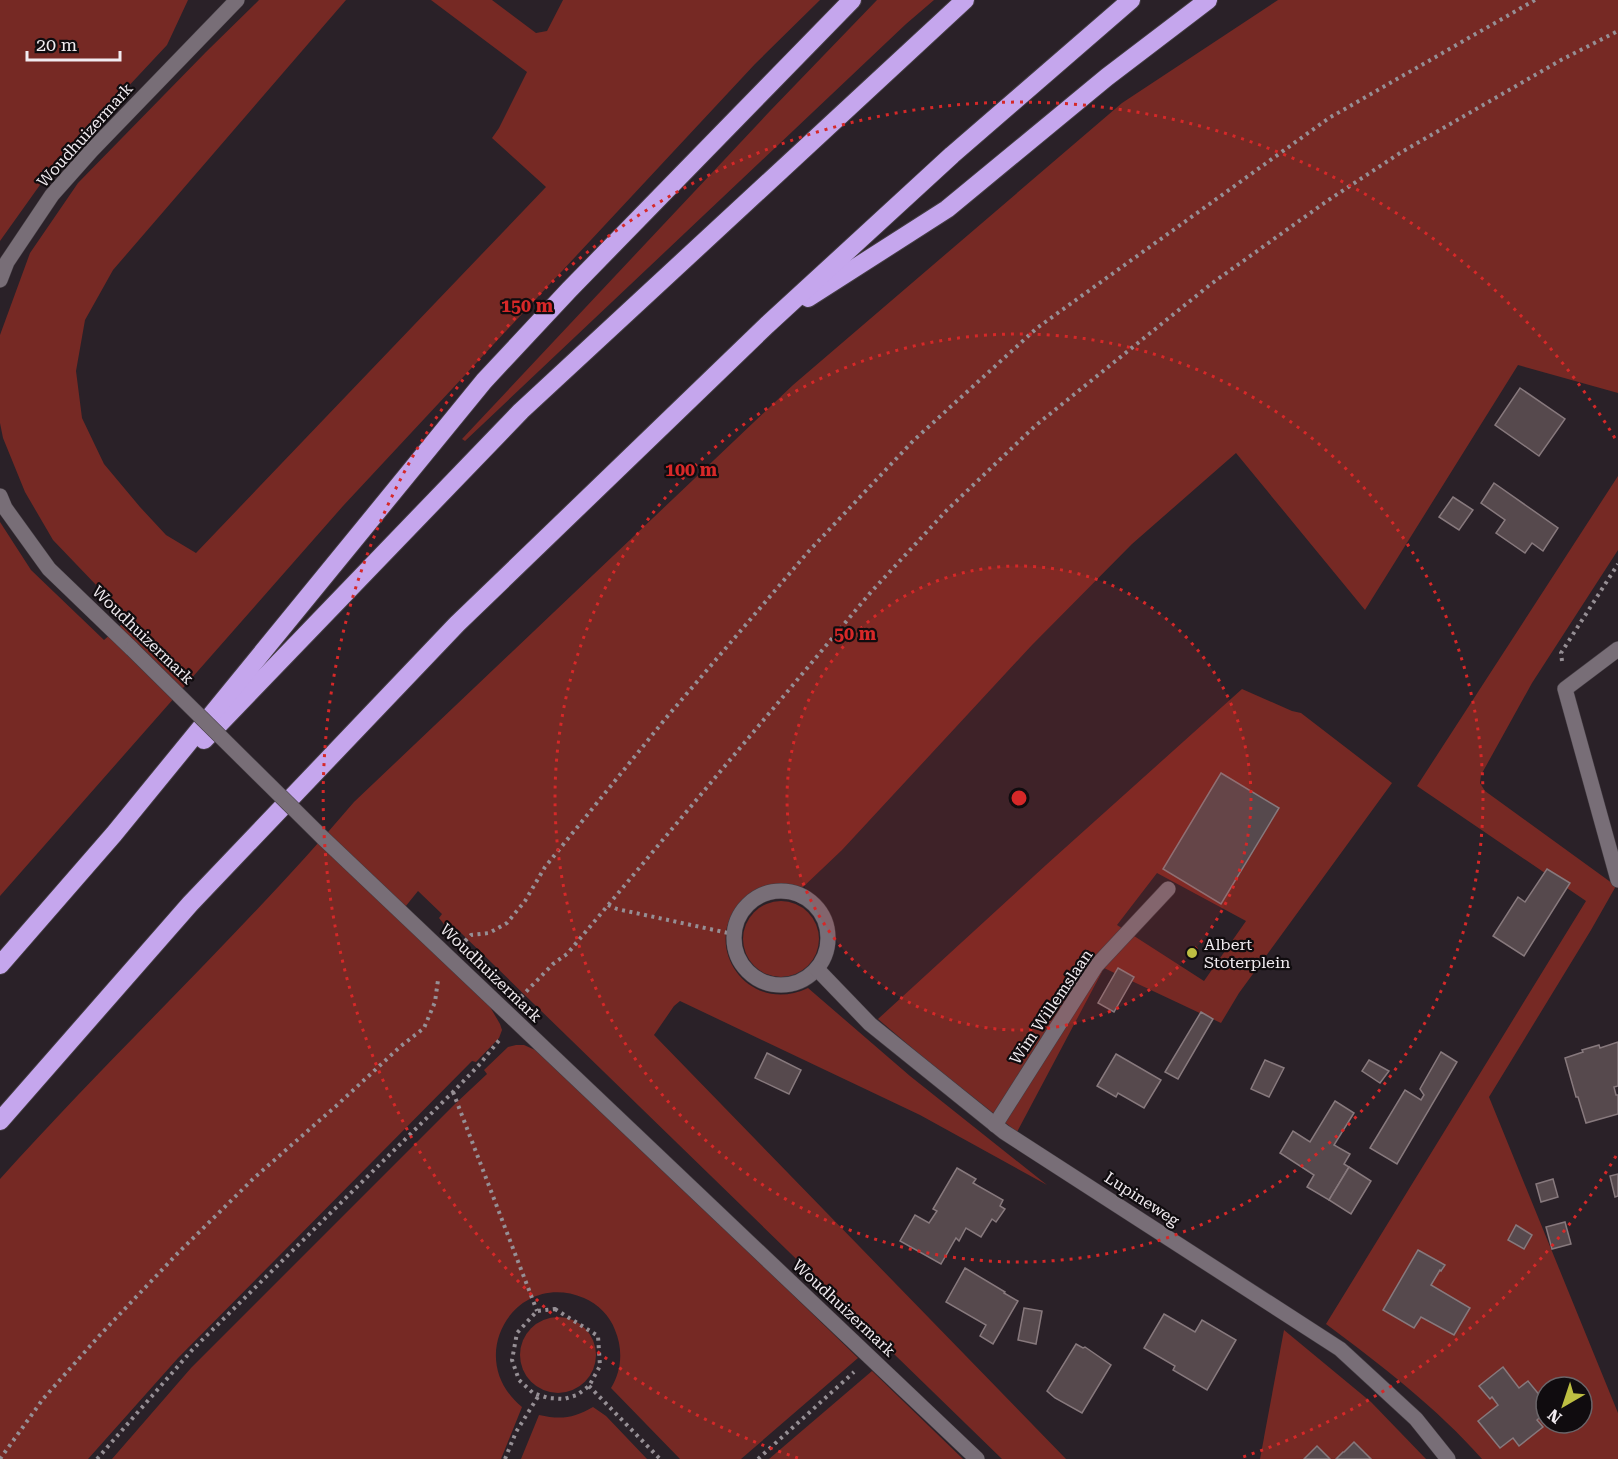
<svg xmlns="http://www.w3.org/2000/svg" width="1618" height="1459" viewBox="0 0 1618 1459" font-family="'Roboto Serif',serif">
<style>
.green{fill:#762924;fill-rule:evenodd}
.building{fill:#56494d;stroke:#87797d;stroke-width:1.5}
.lines{fill:none;stroke-linecap:round;stroke-linejoin:round}
.minor-casing{stroke:#433c42;stroke-width:16}
.motorway-casing{stroke:#433c42;stroke-width:20}
.path{stroke:#968f95;stroke-width:4;stroke-dasharray:3 4.5;stroke-linecap:butt}
.minor{stroke:#786e77;stroke-width:15}
.motorway{stroke:#c5a6ed;stroke-width:18}
.minor-bridge-casing{stroke:#433c42;stroke-width:16;stroke-linecap:butt}
.minor-bridge{stroke:#786e77;stroke-width:15}
.ring{fill:none;stroke:#d62828;stroke-width:3;stroke-dasharray:3 6}
.poi-dot{fill:#bebf42;stroke:#100c0f;stroke-width:2}
.labels{text-anchor:middle;dominant-baseline:central;stroke-width:4.5;stroke-linejoin:round;paint-order:stroke}
.street-label{font-size:16px;fill:#f1ebf0;stroke:#100c0f}
.poi-label{font-size:16px;fill:#f1ebf0;stroke:#100c0f;text-anchor:start}
.centre{fill:#d62828;stroke:#100c0f;stroke-width:3}
.ring-label{font-size:18px;text-anchor:middle;font-weight:bold;fill:#d62828;stroke:#100c0f;stroke-width:4.5;stroke-linejoin:round;paint-order:stroke}
</style>
<rect width="100%" height="100%" fill="#2a2128"/>
<g class="green">
<path d="M 0,0 L 188,0 L 167,45 L 52,168 L 0,241 Z"/>
<path d="M 259,0 L 346,0 L 113,270 L 85,320 L 76,371 L 82,418 L 104,464 L 140,507 L 166,535 L 196,553 L 546,187 L 492,138 L 499,128 L 527,72 L 431,0 L 492,0 L 536,33 L 547,31 L 563,0 L 820,0 L 755,64 L 343,506 L 0,896 L 0,522 L 31,570 L 104,640 L 130,617 L 98,587 L 53,540 L 25,492 L 3,438 L 0,423 L 0,335 L 30,253 L 78,183 L 206,52 Z"/>
<path d="M 877,0 L 934,0 L 906,24 L 465,441 L 462,439 L 770,111 Z"/>
<path d="M 1278,0 L 1618,0 L 1618,393 L 1518,365 L 1365,610 L 1236,453 L 1132,544 L 1032,645 L 842,850 L 802,888 C 784,882 764,883 749,895 C 694,937 745,1018 808,988 L 910,1076 L 1047,1185 L 920,1115 L 680,1001 L 674,1006 L 654,1035 L 1066,1459 L 1002,1459 L 460,932 L 447,928 L 439,918 L 442,914 L 418,891 L 397,917 L 486,1000 L 500,1024 L 502,1030 L 499,1038 L 476,1062 L 472,1061 L 178,1358 L 88,1459 L 0,1459 L 0,1179 C 115,1051 242,933 354,802 L 793,385 L 1122,103 Z"/>
<path d="M 1618,476 L 1618,550 L 1532,683 L 1481,775 L 1480,783 L 1485,791 L 1616,886 L 1591,930 L 1489,1097 L 1618,1413 L 1618,1459 L 1482,1459 C 1437,1408 1381,1365 1326,1324 L 1586,901 L 1417,786 ZM 1418,1250 L 1445,1265 L 1442,1271 L 1440,1270 L 1431,1285 L 1470,1308 L 1454,1335 L 1421,1317 L 1414,1328 L 1383,1310 ZM 1503,1368 L 1519,1388 L 1529,1381 L 1546,1403 L 1546,1387 L 1582,1387 L 1582,1423 L 1546,1423 L 1546,1412 L 1537,1420 L 1542,1427 L 1519,1445 L 1513,1438 L 1500,1448 L 1478,1421 L 1498,1405 L 1492,1397 L 1490,1399 L 1479,1386 Z"/>
<path d="M 1242,689 L 1292,711 L 1301,713 L 1392,783 L 1239,993 L 1221,1023 L 1104,968 L 1017,1132 L 925,1059 L 878,1019 L 1046,865 ZM 1221,773 L 1279,808 L 1221,904 L 1163,869 ZM 1157,873 L 1246,921 L 1204,981 L 1117,925 Z"/>
<circle cx="781" cy="939" r="38"/>
<path d="M 516,1045 L 524,1045 L 544,1054 L 858,1358 L 741,1459 L 680,1459 L 611,1388 C 622,1370 623,1349 615,1330 C 610,1316 598,1304 584,1298 C 515,1269 462,1358 522,1407 L 501,1459 L 112,1459 L 191,1368 L 455,1104 L 487,1074 L 484,1070 L 508,1047 Z"/>
<circle cx="558" cy="1355" r="38"/>
<path d="M 1284,1330 L 1371,1402 L 1426,1459 L 1260,1459 Z"/>
<path d="M 872,1371 L 963,1459 L 769,1459 Z"/>
<path d="M 593,1407 L 606,1416 L 647,1459 L 521,1459 L 539,1415 C 561,1420 574,1418 593,1407 Z"/>
</g>
<g class="building">
<path d="M 1520,388 L 1565,419 L 1539,456 L 1495,425 Z"/>
<path d="M 1494,483 L 1558,528 L 1543,551 L 1532,543 L 1525,553 L 1496,533 L 1505,520 L 1481,503 Z"/>
<path d="M 1453,497 L 1473,510 L 1459,530 L 1439,517 Z"/>
<path d="M 1221,773 L 1279,808 L 1221,904 L 1163,869 Z"/>
<path d="M 1547,869 L 1570,883 L 1524,956 L 1493,936 L 1518,897 L 1525,902 Z"/>
<path d="M 1118,968 L 1134,977 L 1114,1012 L 1098,1003 Z"/>
<path d="M 1201,1012 L 1213,1019 L 1178,1079 L 1165,1072 Z"/>
<path d="M 1618,1042 L 1618,1086 L 1614,1087 L 1616,1095 L 1618,1095 L 1618,1114 L 1586,1123 L 1578,1097 L 1576,1097 L 1565,1058 L 1583,1052 L 1582,1050 L 1599,1045 L 1600,1048 Z"/>
<path d="M 1441,1052 L 1457,1062 L 1397,1164 L 1370,1148 L 1405,1090 L 1421,1100 L 1424,1095 L 1420,1089 Z"/>
<path d="M 767,1053 L 801,1070 L 789,1094 L 755,1078 Z"/>
<path d="M 1116,1054 L 1161,1080 L 1144,1108 L 1118,1093 L 1116,1097 L 1097,1086 Z"/>
<path d="M 1265,1060 L 1284,1068 L 1269,1097 L 1251,1089 Z"/>
<path d="M 1369,1060 L 1389,1071 L 1380,1083 L 1362,1071 Z"/>
<path d="M 1335,1101 L 1354,1113 L 1334,1145 L 1350,1154 L 1344,1164 L 1349,1167 L 1329,1200 L 1307,1187 L 1314,1175 L 1280,1153 L 1293,1131 L 1310,1142 Z"/>
<path d="M 1349,1167 L 1371,1181 L 1351,1214 L 1329,1200 Z"/>
<path d="M 957,1168 L 976,1179 L 973,1183 L 1003,1200 L 1000,1206 L 1005,1209 L 996,1222 L 992,1219 L 981,1237 L 966,1228 L 959,1241 L 956,1238 L 941,1264 L 900,1241 L 915,1215 L 929,1223 L 937,1211 L 933,1209 Z"/>
<path d="M 1618,1174 L 1618,1196 L 1615,1197 L 1610,1176 Z"/>
<path d="M 1553,1179 L 1558,1197 L 1541,1202 L 1536,1184 Z"/>
<path d="M 1565,1222 L 1571,1244 L 1552,1249 L 1546,1227 Z"/>
<path d="M 1516,1225 L 1532,1235 L 1524,1249 L 1508,1240 Z"/>
<path d="M 1418,1250 L 1445,1265 L 1441,1271 L 1440,1270 L 1431,1285 L 1470,1308 L 1454,1335 L 1421,1317 L 1414,1328 L 1383,1310 Z"/>
<path d="M 965,1268 L 1005,1292 L 1004,1293 L 1018,1301 L 993,1344 L 980,1336 L 986,1325 L 946,1302 Z"/>
<path d="M 1024,1308 L 1042,1311 L 1036,1344 L 1018,1340 Z"/>
<path d="M 1164,1314 L 1195,1332 L 1202,1320 L 1236,1340 L 1207,1390 L 1173,1370 L 1175,1366 L 1144,1348 Z"/>
<path d="M 1076,1344 L 1083,1348 L 1085,1347 L 1111,1365 L 1082,1413 L 1055,1398 L 1047,1391 Z"/>
<path d="M 1503,1367 L 1519,1388 L 1528,1381 L 1546,1403 L 1546,1412 L 1537,1420 L 1543,1427 L 1519,1446 L 1513,1438 L 1500,1448 L 1478,1421 L 1498,1405 L 1492,1397 L 1490,1399 L 1479,1386 Z"/>
<path d="M 1354,1442 L 1371,1459 L 1336,1459 L 1343,1452 L 1344,1452 Z"/>
<path d="M 1317,1446 L 1330,1459 L 1304,1459 Z"/>
</g>
<g class="lines">
<g class="minor-casing">
<g id="minor">
<path d="M 0,280 L 7,262 L 52,195 L 92,150 L 237,0"/>
<path d="M 0,496 L 5,508 L 49,569 L 132,649"/>
<path d="M 1618,649 L 1565,689 L 1618,880"/>
<path d="M 323,838 L 977,1459"/>
<circle cx="781" cy="938" r="47"/>
<path d="M 817,969 L 870,1024 L 1004,1132 L 1340,1349 L 1416,1419 L 1448,1459"/>
<path d="M 995,1125 L 1096,966 L 1168,889"/>
</g>
</g>
<g class="motorway-casing">
<g id="motorway">
<path d="M 808,298 L 947,209 L 1107,77 L 1208,0"/>
<path d="M 204,740 L 521,411 L 965,0"/>
<path d="M 0,965 L 114,834 L 484,381 L 569,290 L 852,0"/>
<path d="M 0,1121 L 190,904 L 457,624 L 767,325 L 952,155 L 1131,0"/>
</g>
</g>
<g class="path">
<path d="M 1562,661 L 1561,653 L 1618,564"/>
<path d="M 608,905 L 617,909 L 733,934"/>
<path d="M 465,941 L 471,935 L 489,933 L 507,923 L 525,901 L 545,867 L 588,814 L 666,718 L 808,552 L 913,441 L 1037,328 L 1329,118 L 1535,0"/>
<path d="M 521,997 L 553,964 L 567,954 L 871,592 L 947,510 L 1035,426 L 1211,284 L 1327,201 L 1400,153 L 1561,60 L 1618,31"/>
<path d="M 453,1092 L 537,1311"/>
<path d="M 555,1309 L 598,1336 L 600,1366 L 589,1386 L 577,1395 L 564,1399 L 548,1398 L 533,1393 L 519,1380 L 512,1360 L 517,1333 L 537,1311 Z"/>
<path d="M 589,1386 L 660,1459"/>
<path d="M 0,1459 L 43,1399 L 99,1336 L 178,1253 L 254,1178 L 336,1106 L 401,1046 L 424,1028 L 435,1002 L 438,980"/>
<path d="M 97,1459 L 193,1349 L 453,1092 L 479,1065 L 501,1038"/>
<path d="M 505,1459 L 516,1432 L 539,1395"/>
<path d="M 758,1459 L 854,1372"/>
</g>
<use href="#minor" class="minor"/>
<use href="#motorway" class="motorway"/>
<g class="minor-bridge-casing">
<path id="minor-bridge" d="M 132,649 L 323,838"/>
</g>
<use href="#minor-bridge" class="minor-bridge"/>
</g>
<circle cx="1019" cy="798" r="232" fill="#d62828" fill-opacity=".12"/>
<g class="ring">
<circle cx="1019" cy="798" r="232"/>
<circle cx="1019" cy="798" r="464"/>
<path d="M1616 1156A696 696 0 0 1 1240 1458M798 1458A696 696 0 1 1 1616 440"/>
</g>
<circle class="poi-dot" cx="1192" cy="953" r="6"/>
<g class="labels">
<g class="street-label">
<text transform="translate(85 135) rotate(-48)">Woudhuizermark</text>
<text transform="translate(143 635) rotate(44)">Woudhuizermark</text>
<text transform="translate(491 973) rotate(44)">Woudhuizermark</text>
<text transform="translate(1051 1007) rotate(-56)">Wim Willemslaan</text>
<text transform="translate(1142 1199) rotate(33)">Lupineweg</text>
<text transform="translate(844 1308) rotate(43)">Woudhuizermark</text>
</g>
<g class="poi-label">
<text x="1204" y="944">Albert<tspan x="1204" dy="18">Stoterplein</tspan></text>
</g>
</g>
<circle cx="1019" cy="798" r="9" class="centre"/>
<g class="ring-label">
<text x="527" y="312">150 m</text>
<text x="691" y="476">100 m</text>
<text x="855" y="640">50 m</text>
</g>
<g transform="translate(1564 1405) rotate(219)"><circle r="28" fill="#100c0f" stroke="#6a6569" stroke-width="1.5"/>
<path d="M0-4.5L10 22L0 15L-10 22Z" fill="#bebf42"/>
<text y="-9" font-size="16" font-weight="bold" text-anchor="middle" fill="#f1ebf0">N</text>
</g>
<path d="M27 51v9h93v-9" fill="none" stroke="#f1ebf0" stroke-width="3"/>
<text x="36" y="51" font-size="18" fill="#f1ebf0" stroke="#100c0f" stroke-width="4.5" paint-order="stroke">20 m</text>
</svg>
